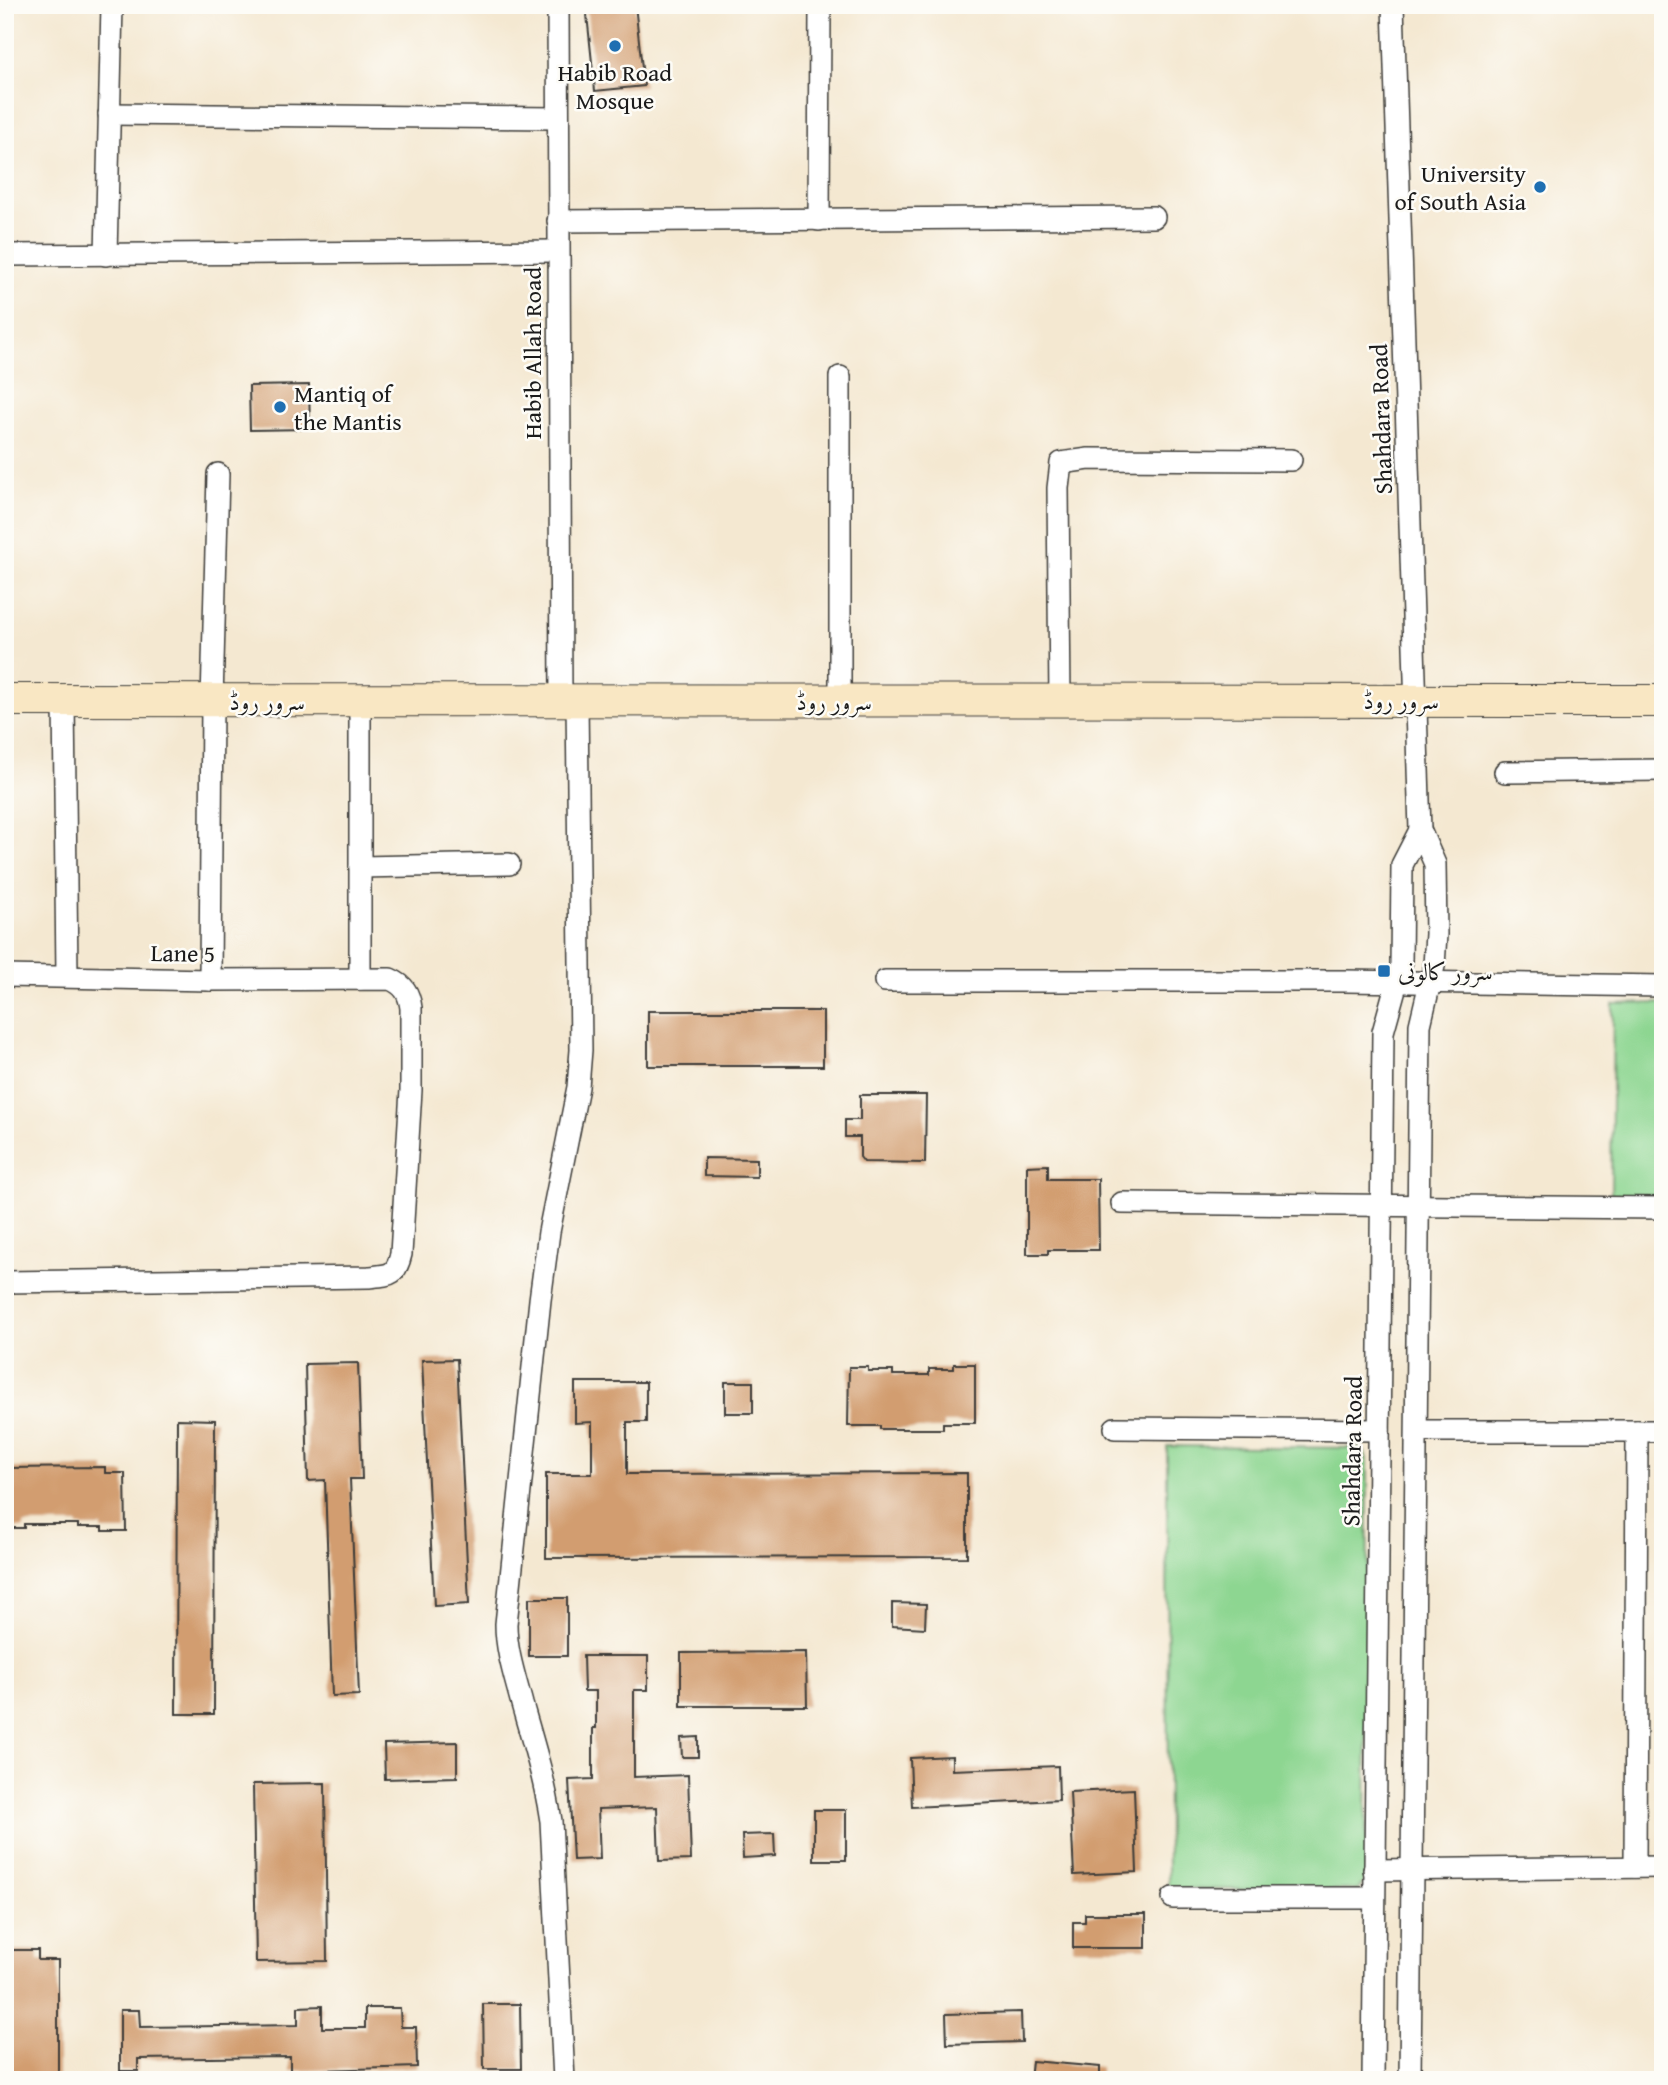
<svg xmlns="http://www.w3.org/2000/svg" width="1668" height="2085" viewBox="0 0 1668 2085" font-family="'Gentium Book Plus',Amiri,serif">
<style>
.green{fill:#8dd691;stroke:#547956;stroke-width:2}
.building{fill:#d29d70}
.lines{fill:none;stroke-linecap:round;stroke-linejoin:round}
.street-casing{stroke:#3c3b37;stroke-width:24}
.secondary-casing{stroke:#3c3b37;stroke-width:34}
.street{stroke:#fff;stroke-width:21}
.secondary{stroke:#f9e7c3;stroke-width:32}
.poi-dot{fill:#1f6fb2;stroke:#fdfcf7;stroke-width:2.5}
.labels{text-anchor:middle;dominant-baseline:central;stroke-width:5;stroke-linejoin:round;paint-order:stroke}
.poi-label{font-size:24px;fill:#1c1c1c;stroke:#fdfcf7;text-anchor:start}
.street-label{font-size:24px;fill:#1c1c1c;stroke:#fdfcf7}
</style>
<rect width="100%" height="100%" fill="#fdfcf7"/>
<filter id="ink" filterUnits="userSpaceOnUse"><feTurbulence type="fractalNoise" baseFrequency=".0143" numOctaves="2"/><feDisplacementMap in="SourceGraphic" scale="14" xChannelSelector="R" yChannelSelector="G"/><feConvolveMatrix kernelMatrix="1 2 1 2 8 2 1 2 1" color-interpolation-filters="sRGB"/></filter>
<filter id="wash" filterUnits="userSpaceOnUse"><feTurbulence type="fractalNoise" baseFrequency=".00686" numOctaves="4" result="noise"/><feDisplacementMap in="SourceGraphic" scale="28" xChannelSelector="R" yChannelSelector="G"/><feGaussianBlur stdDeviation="1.57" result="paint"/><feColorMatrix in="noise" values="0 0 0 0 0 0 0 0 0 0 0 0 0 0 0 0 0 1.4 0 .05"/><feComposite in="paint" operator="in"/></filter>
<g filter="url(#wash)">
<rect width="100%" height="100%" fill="#f4e8d1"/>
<g class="green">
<path d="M 1663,1003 L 1663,1197 L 1611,1195 L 1613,1004 Z"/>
<path d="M 1167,1446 L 1359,1448 L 1364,1451 L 1368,1463 L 1366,1879 L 1358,1890 L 1168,1889 Z"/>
</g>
<g id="blocks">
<g class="building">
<path d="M 586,5 L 635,5 L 644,86 L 595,91 Z"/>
<path d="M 309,385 L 310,429 L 250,430 L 249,386 Z"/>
<rect x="648" y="1011" width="175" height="55"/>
<path d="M 860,1095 L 926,1095 L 925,1163 L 864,1162 L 860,1157 L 860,1137 L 845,1137 L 845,1120 L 860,1120 Z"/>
<path d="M 704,1158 L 757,1159 L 757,1177 L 704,1176 Z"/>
<path d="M 1048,1165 L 1048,1179 L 1098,1179 L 1099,1250 L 1048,1250 L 1048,1254 L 1027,1254 L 1027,1166 Z"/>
<path d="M 457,1359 L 469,1604 L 434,1606 L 422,1360 Z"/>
<path d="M 358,1363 L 362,1479 L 350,1479 L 359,1695 L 332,1696 L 325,1480 L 308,1481 L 305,1364 Z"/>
<path d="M 954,1364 L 975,1364 L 975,1423 L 943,1423 L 943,1429 L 880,1429 L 880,1426 L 848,1426 L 849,1367 L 868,1367 L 868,1371 L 893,1371 L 893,1375 L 929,1375 L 929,1369 L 954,1369 Z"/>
<path d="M 575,1382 L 646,1382 L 646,1422 L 627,1422 L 627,1474 L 967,1473 L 967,1557 L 546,1558 L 546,1474 L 592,1474 L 592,1422 L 575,1423 Z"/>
<rect x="725" y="1382" width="28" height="31"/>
<path d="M 177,1419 L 215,1420 L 214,1714 L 176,1714 Z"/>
<path d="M 105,1467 L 105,1473 L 125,1473 L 126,1531 L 102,1531 L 102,1527 L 78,1527 L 78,1524 L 24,1524 L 24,1528 L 5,1528 L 5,1468 Z"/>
<rect x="529" y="1598" width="38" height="58"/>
<path d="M 892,1603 L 926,1604 L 925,1628 L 892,1626 Z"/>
<path d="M 806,1652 L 807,1706 L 681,1706 L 681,1653 Z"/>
<path d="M 583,1656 L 648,1656 L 648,1690 L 634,1690 L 634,1777 L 688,1775 L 691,1860 L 659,1861 L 657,1807 L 598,1809 L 600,1859 L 573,1860 L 569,1780 L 593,1779 L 593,1728 L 596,1728 L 596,1691 L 584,1691 Z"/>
<path d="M 698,1737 L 698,1757 L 682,1757 L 681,1738 Z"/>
<path d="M 457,1742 L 457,1777 L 385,1779 L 384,1744 Z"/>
<path d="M 952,1756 L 952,1770 L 1058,1766 L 1059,1800 L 912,1807 L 910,1758 Z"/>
<path d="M 325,1783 L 327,1961 L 256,1962 L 253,1784 Z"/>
<path d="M 1134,1789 L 1137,1872 L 1074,1875 L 1070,1792 Z"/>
<rect x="814" y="1810" width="32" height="50"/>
<path d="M 774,1834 L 775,1856 L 743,1858 L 742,1835 Z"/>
<path d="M 1085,1914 L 1146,1914 L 1146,1948 L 1073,1948 L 1073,1922 L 1085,1922 Z"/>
<path d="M 5,1950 L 38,1950 L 38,1960 L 58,1960 L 58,2080 L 5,2080 Z"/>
<path d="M 483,2004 L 520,2004 L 521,2069 L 484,2069 Z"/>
<path d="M 322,2006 L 322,2028 L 365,2028 L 365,2008 L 400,2008 L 401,2027 L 416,2027 L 417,2067 L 290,2071 L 290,2057 L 138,2059 L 138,2071 L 120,2071 L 120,2010 L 139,2010 L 140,2027 L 298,2025 L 298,2007 Z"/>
<path d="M 1021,2012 L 1022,2042 L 947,2044 L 946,2014 Z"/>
<path d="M 1032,2061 L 1100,2067 L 1100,2080 L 1030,2080 Z"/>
</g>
</g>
</g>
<g filter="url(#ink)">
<use href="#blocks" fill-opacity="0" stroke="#3c3b37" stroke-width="2"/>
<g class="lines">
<g class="street-casing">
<g id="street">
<path d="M 558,5 L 561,701"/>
<path d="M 1393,5 L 1420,830 L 1435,864 L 1436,934 L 1434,966 L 1420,1025 L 1410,2080"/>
<path d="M 109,114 L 557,118"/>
<path d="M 819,220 L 820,5"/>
<path d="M 558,221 L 1154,217"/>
<path d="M 5,255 L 558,251"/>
<path d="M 106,255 L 112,5"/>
<path d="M 64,700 L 67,976"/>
<path d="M 360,701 L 360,979"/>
<path d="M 840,701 L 840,377"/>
<path d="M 1060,701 L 1058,488 L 1061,463 L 1089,459 L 1291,460"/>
<path d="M 1505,772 L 1663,770"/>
<path d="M 360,867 L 509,864"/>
<path d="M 5,976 L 210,980 L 390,979 C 404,985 409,993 411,1008 L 411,1090 L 401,1254 C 396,1276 390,1275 369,1277 L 5,1282"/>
<path d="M 210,980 L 212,701 L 218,474"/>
<path d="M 885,981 L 1346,981 L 1663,986"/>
<path d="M 1122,1203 L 1663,1208"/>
<path d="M 1115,1428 L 1379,1430"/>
<path d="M 1417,1431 L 1663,1431"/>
<path d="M 1635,1867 L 1637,1431"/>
<path d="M 1374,1870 L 1663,1867"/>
<path d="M 1173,1898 L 1373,1898"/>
<path d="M 564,2080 L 551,1821 C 545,1781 533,1742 522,1704 C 515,1677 506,1651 506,1624 L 540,1300 L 549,1232 L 578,1087 L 581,1050 L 577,701"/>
<path d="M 1373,2080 L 1383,1032 L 1401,967 L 1402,865 L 1420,830"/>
</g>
</g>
<g class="secondary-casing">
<path id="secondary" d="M 5,700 L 1663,701"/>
</g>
<use href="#street" class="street"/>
<use href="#secondary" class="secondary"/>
</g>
</g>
<g class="poi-dot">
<circle cx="615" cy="46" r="7"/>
<circle cx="1540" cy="187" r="7"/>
<circle cx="280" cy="407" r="7"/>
<rect x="1377" y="964" width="14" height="14" rx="3.5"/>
</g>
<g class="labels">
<g class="poi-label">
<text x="615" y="72" text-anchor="middle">Habib Road<tspan x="615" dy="28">Mosque</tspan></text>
<text x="1526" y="173" text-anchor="end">University<tspan x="1526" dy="28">of South Asia</tspan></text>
<text x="294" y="393">Mantiq of<tspan x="294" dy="28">the Mantis</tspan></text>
<text x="1398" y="971">سرور کالونی</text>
</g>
<g class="street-label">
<text transform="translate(532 353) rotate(-90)">Habib Allah Road</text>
<text transform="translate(1381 419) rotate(-92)">Shahdara Road</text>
<text x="1401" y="700">سرور روڈ</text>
<text x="267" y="701">سرور روڈ</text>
<text x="834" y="701">سرور روڈ</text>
<text transform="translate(183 953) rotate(1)">Lane 5</text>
<text transform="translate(1352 1451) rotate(-89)">Shahdara Road</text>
</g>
</g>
<rect width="1668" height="2085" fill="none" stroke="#fdfcf7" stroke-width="28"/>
</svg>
